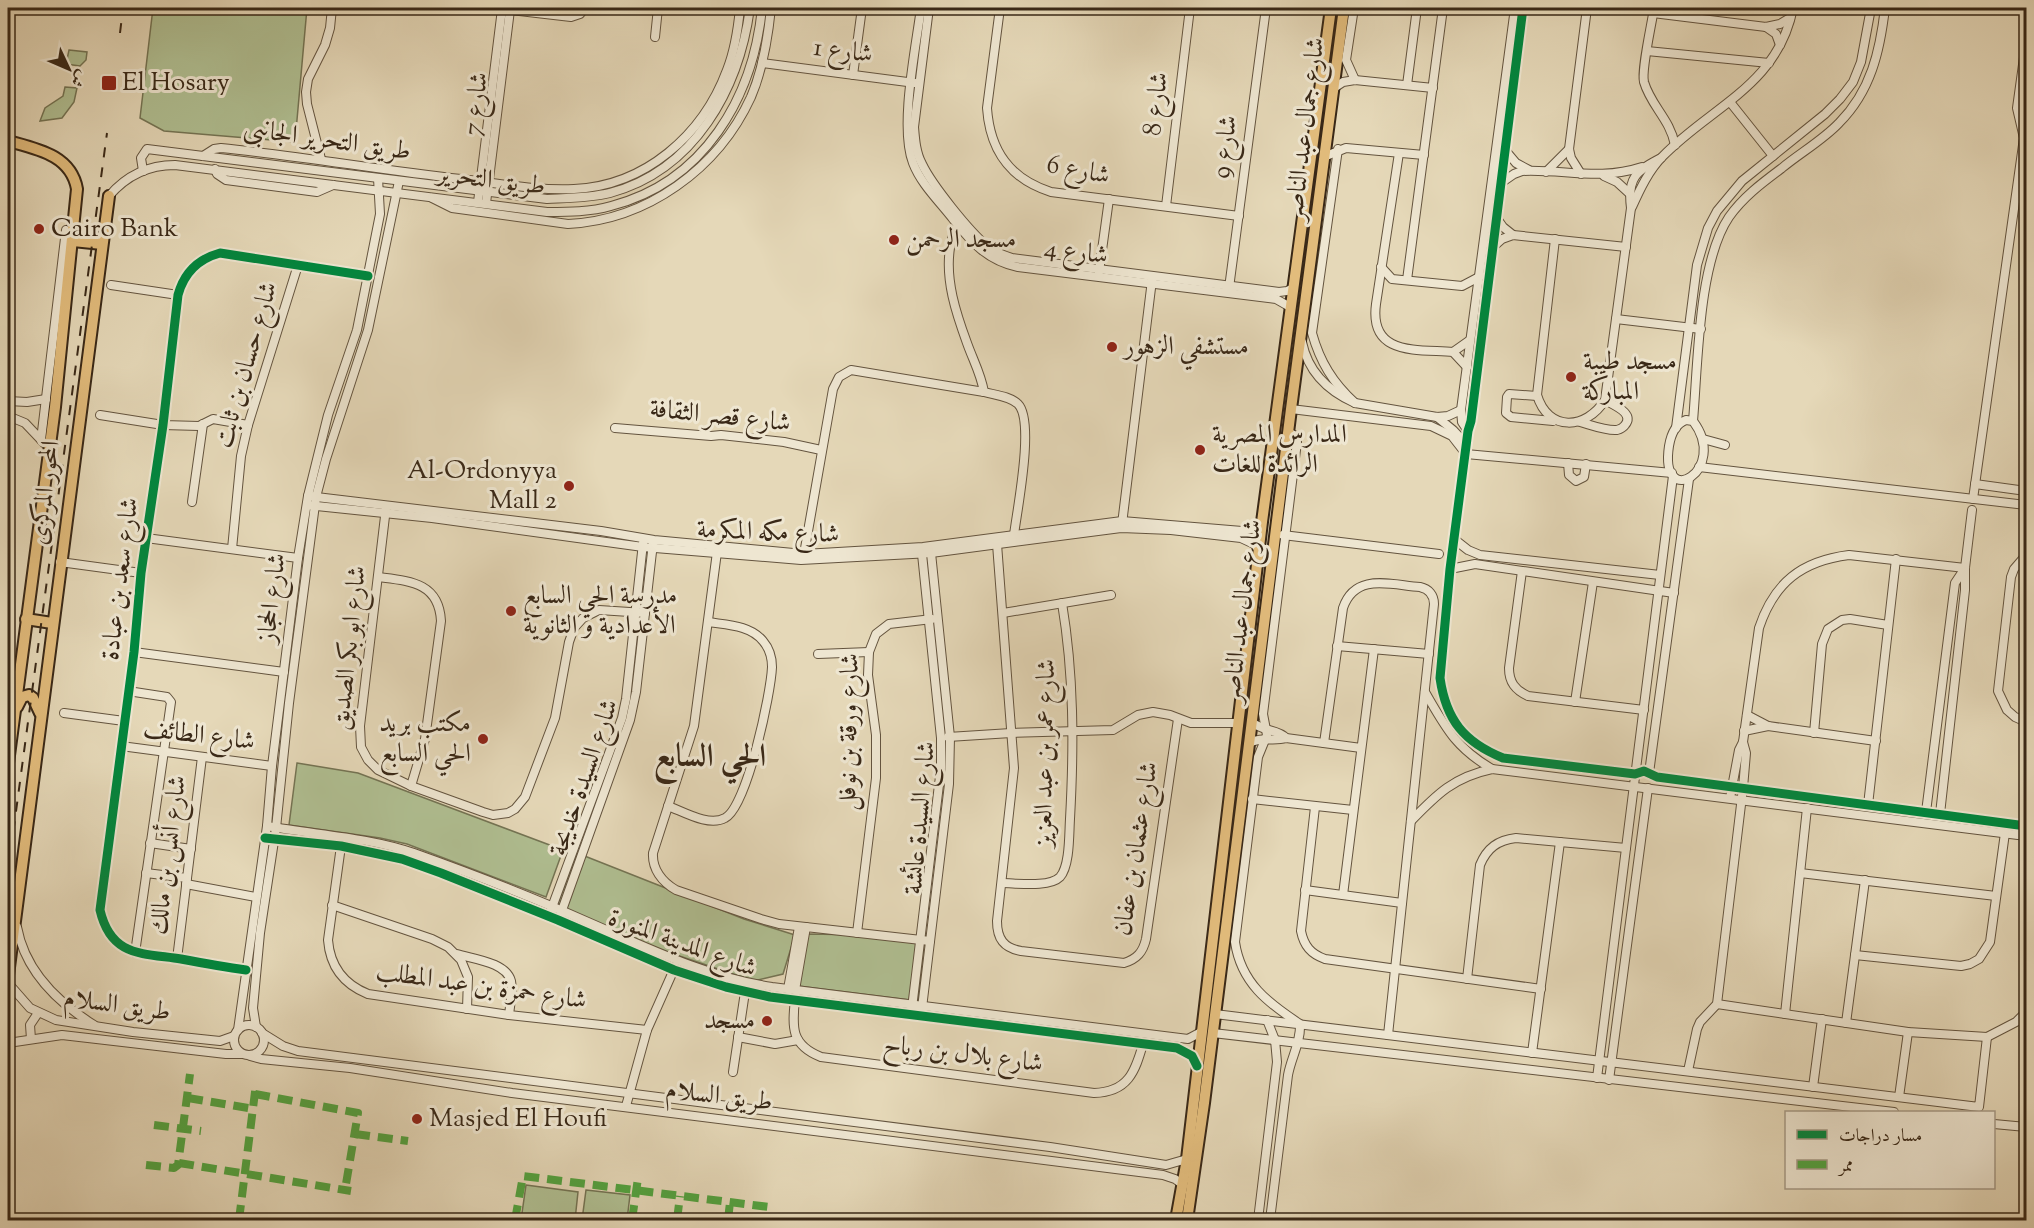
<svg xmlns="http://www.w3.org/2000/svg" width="2034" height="1228" viewBox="0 0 2034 1228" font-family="'Sorts Mill Goudy',Amiri,serif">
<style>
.green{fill:#b0bf92;stroke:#747454;stroke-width:1.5}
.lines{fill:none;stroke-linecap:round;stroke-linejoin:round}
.minor-casing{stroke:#64543f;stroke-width:10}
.major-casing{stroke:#392817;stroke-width:14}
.minor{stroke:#eee6d1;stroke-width:8}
.major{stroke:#e2bc7c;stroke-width:10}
.rail{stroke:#392817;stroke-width:2;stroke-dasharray:10 10;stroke-linecap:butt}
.quiet{stroke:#53a340;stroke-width:8;stroke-dasharray:15 8;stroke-linecap:butt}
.cycleway-casing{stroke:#eee6d1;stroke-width:13}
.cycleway{stroke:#00873e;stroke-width:9}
.poi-dot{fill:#8f2418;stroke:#eee6d1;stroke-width:2}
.labels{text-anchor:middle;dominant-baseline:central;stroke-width:6;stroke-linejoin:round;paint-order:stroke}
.street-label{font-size:26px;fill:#392817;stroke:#eee6d1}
.poi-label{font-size:26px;fill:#392817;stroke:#eee6d1;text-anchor:start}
.district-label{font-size:32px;font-weight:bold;fill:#392817;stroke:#eee6d1}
</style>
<rect width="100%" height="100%" fill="#e5d8b8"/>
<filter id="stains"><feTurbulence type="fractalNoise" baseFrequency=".00333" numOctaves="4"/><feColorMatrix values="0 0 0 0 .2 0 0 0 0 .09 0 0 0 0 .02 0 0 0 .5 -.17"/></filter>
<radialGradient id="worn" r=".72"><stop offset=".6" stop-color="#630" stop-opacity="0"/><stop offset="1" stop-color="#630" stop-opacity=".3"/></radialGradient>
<g class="green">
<path d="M 153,8 L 307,8 L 295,142 L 164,131 L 140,118 Z"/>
<path d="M 69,50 L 87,52 L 86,60 L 80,66 L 66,64 Z"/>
<path d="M 65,87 L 77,88 L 74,102 L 62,118 L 40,121 L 45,108 L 63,96 Z"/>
<path d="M 297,763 L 358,773 L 563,850 L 546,897 L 407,844 L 380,838 L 289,825 Z"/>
<path d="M 577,853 L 744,919 L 795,935 L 783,974 L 754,981 L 554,914 Z"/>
<path d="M 808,934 L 925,936 L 918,1001 L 798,986 Z"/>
<path d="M 526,1185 L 578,1192 L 575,1220 L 521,1220 Z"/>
<path d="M 586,1190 L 630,1195 L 627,1220 L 582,1220 Z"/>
</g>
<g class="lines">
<g class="minor-casing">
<g id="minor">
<path d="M 492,8 L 571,17 L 580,14 L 585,8"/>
<path d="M 921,8 C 916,47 899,127 913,163 C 921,184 939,201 953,219 C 971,242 988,261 1018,267 L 1276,299 L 1290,307"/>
<path d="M 929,8 L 914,127 C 915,140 916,153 922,164 C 932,185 969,231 987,246 C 994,252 1003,255 1012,258 L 1279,292 L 1287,291 L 1293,288"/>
<path d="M 1000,8 L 987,108 C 990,151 1010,179 1051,192 L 1239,216"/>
<path d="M 1354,8 L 1346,60 L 1355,80"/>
<path d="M 1523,8 L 1471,421 L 1468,431 L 1450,569 L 1440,678 C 1446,720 1464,742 1503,758 L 1635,774 L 1644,771 L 1657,777 L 2026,826"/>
<path d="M 1654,8 C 1652,23 1641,70 1644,82 C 1651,106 1670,119 1675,145"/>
<path d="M 1653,13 L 1766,27 L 1780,24 L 1790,18"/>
<path d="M 1766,27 L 1776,34 L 1780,45"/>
<path d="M 655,37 L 658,8"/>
<path d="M 1647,51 L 1769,63"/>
<path d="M 762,63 L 915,83"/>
<path d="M 853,75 L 862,8"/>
<path d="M 1407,85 L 1417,8"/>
<path d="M 1334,88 L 1343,82 L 1355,80 L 1433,88"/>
<path d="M 1730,102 L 1773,156"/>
<path d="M 1338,149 L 1312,333 C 1320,362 1333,383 1355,403"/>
<path d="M 1505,150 L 1516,163 L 1529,170"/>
<path d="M 1399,153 L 1376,304 C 1369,356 1417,349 1453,352 L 1467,367"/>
<path d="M 203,156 L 214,149 L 221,148 C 301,156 380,170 461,179 C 498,183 537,191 574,189 C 645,186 703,135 727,70 C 735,50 738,29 740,8"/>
<path d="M 1326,156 L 1346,148 L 1424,155"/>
<path d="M 321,159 L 307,104 L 306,92 L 308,79 L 325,45 L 330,28 L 332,8"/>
<path d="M 215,169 L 217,174 L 226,180 L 317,192 L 333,185"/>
<path d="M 143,171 L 141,158 L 147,149 L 547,199 C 568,198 590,198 610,193 C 695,170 739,89 750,8"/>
<path d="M 1546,172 L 1569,149"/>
<path d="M 1581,174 L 1571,158 L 1569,149 L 1587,8"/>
<path d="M 1604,176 L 1617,182 L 1629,193"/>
<path d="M 1501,183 L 1514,174 L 1522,171 C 1565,169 1599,181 1642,167"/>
<path d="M 109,196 C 126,176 148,165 175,165 L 547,212 C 569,212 590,212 611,206 C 704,182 753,98 762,8"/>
<path d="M 432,198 L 452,208 L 568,224 C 647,220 718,169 751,97 C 763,69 768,38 771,8"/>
<path d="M 478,202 L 502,9"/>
<path d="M 486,203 L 510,10"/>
<path d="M 1166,206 L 1190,8"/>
<path d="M 1632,207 C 1640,189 1649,170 1663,156 C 1712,106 1778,85 1793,8"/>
<path d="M 1496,217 L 1503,227 L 1513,235"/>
<path d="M 961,223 C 954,229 952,238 950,248 C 945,280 956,313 967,343 C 973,360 981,374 984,392"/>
<path d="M 1555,239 L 1537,395 C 1548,432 1586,430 1605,400 L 1631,208 C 1627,178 1636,171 1661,158"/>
<path d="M 1493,247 L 1502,239 L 1513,235 L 1626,247"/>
<path d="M 1381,267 L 1392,279 L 1462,286 L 1479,277"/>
<path d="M 1099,272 L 1109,199"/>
<path d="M 1407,280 L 1443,8"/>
<path d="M 111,285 L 178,295"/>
<path d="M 1229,288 L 1266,8"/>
<path d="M 1616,319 L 1701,329"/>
<path d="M 1302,342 C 1308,372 1328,391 1355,403 L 1437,417 L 1448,416 L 1461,410"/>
<path d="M 1453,352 L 1470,340"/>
<path d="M 1537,396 L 1509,394 L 1507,397 L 1506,413 L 1511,417 L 1553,421"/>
<path d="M 8,401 L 27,402 L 46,399"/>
<path d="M 1291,409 L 1431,426 L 1452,436 L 1466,454 L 1672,473"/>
<path d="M 100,415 L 163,425 L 199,426 L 213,419 L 248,425"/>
<path d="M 8,416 L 25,423 L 44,443"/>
<path d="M 1437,417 L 1453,430 L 1467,445"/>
<path d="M 1686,420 L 1693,421 C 1730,470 1659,512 1669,446 C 1671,434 1675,424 1686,420 Z"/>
<path d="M 1693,421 C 1698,365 1698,263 1729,217 C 1743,197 1762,183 1782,168 C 1800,153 1823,140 1839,123 C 1871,91 1880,51 1885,8"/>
<path d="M 1580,422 C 1591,425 1606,431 1617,430 C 1621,429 1623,428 1625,425 C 1635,413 1613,405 1605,400"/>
<path d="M 615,428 L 711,436 L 721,435 L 784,442 L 821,450"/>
<path d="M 1676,428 L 1697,265 L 1708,228 L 1717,211 L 1742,181 L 1825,114 L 1840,99 L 1853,82 L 1861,62 L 1871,8"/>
<path d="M 1468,431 L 1462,422 L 1461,410 L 1515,8"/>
<path d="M 1703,439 L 1725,445"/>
<path d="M 41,440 L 66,230"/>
<path d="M 1568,463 L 1569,475 L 1576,481 L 1584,477 L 1586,464"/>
<path d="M 1699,467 L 2026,505"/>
<path d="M 1975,484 L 2026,491"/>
<path d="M 308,496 L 601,531 L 654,540 L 804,554 L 923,547 L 1122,521 L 1242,531 L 1255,528 L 1262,522"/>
<path d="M 1973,499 L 2024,138 L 2017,108 L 2026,43"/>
<path d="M 192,502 L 203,424"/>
<path d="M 307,505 L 432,518 L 643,547 L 801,560 L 931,553 L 1121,528 L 1171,530 L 1241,538 L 1254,544 L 1259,550"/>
<path d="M 386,508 L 360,726 L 361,747 L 368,760 L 378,770 L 411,786 L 483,812 L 493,815 L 508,813 L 515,809 L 525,797 L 555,718 L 569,642 L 574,628 L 583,618 L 599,610 L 645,613"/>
<path d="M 1122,524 L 1152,280"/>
<path d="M 1283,535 L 1439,554"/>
<path d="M 146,538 L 298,558"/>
<path d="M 1454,539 L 1468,550 L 1480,555 L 1660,575"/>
<path d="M 997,544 L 1014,768 L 997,921 C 997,939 1004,948 1021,951 L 1124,963 C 1137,959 1143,952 1146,939 L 1178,719"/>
<path d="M 232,549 L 241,456 L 248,425 L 298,265"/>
<path d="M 717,552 L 694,726 L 653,853 C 652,869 662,882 676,890 L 761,919 L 779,924 L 930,941"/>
<path d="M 804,554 L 833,389 L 839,377 L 851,370 L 984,392 C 995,395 1010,396 1018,404 C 1035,421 1017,510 1014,535"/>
<path d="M 2026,555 L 2014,569 L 2011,577 L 1998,691 L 2007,710 L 2015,717 L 2026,722"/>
<path d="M 60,562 L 141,573"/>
<path d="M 1450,569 L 1475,564 L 1674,593"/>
<path d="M 1522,571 L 1509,668 C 1509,682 1515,690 1528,696 L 1644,710"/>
<path d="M 378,577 C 409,581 439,582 441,621 L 425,739 L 411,786"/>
<path d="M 1003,613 L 1111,595"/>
<path d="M 1337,646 L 1429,654"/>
<path d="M 134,652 L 284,672"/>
<path d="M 818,654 L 869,652"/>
<path d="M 128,691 L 167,697 L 171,702 L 135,953"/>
<path d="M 1425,692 C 1446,728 1455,747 1492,769"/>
<path d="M 1575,702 L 1593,582"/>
<path d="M 64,713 L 124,721"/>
<path d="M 1747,715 L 1768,726 L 1876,741"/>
<path d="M 1252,722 C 1263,732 1278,729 1286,738"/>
<path d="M 1744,731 L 1768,726"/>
<path d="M 1814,733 L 1822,644 L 1828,629 L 1842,620 L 1850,619 L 1888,625"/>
<path d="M 948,737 L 1011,733 L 1113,730 L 1138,715 L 1153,712 L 1170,715 L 1191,723 L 1238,723"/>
<path d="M 1249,743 C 1262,736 1273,742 1286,738 L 1361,748"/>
<path d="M 1324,743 L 1343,608 C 1355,572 1391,585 1420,587 C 1429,589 1434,595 1434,604 L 1388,1035"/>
<path d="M 121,746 L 272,766"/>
<path d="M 1649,773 L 1689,479"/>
<path d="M 1730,798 L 1739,750 L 1743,742 L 1759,628 C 1774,583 1801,561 1849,555 L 1965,568"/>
<path d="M 1252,799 L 1353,810"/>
<path d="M 1868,805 L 1896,559"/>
<path d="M 668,806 C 684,812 709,827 725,818 C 747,807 771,693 772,667 C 772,657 769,648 763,641 C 750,625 727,625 708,622"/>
<path d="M 1315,807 L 1301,931 C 1304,946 1311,954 1325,959 L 1541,989"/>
<path d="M 1926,812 L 1955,583 L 1965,568"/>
<path d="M 1940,814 L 1965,590 L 1965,568 L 1972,510"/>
<path d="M 1411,821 C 1437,794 1454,777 1492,769 L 2026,836"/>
<path d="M 267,826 C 316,835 367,837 414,853 C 473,874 532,897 588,922 C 648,948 707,977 772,987 L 1188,1039 L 1201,1032"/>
<path d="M 265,838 L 341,846 L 402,859 L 441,873 L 558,920 L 674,970 L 726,987 L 770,997 L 1177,1048 L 1192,1056 L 1197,1066"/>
<path d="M 150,843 L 191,849"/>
<path d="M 341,846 L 328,940 C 330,966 343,984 368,994 L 509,1015 L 647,1030"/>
<path d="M 146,873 L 187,878"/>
<path d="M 1800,873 L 1996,896"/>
<path d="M 1002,883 C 1016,883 1049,888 1060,877 C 1070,866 1069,834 1070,819 C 1074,746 1074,675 1062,603"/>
<path d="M 186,884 L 256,897"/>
<path d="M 1305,890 L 1402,903"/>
<path d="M 1343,895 L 1374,649"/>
<path d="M 332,905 L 432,939 L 448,947 L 461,960 L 468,977 L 467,1009"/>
<path d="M 551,910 L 622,718 L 626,699 L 643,543"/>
<path d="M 561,913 L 630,720 L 636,692 L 653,543"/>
<path d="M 17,927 C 25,971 57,1002 94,1025"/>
<path d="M 857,933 L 876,778 L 876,735 L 868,675 L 869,652 L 876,634 L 889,624 L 932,619"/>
<path d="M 457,954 C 473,959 506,962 511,981 C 513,991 510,1005 509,1015"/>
<path d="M 1855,955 L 1961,966 L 1970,964 L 1979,959 L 1990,942 L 2005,833"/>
<path d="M 177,959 L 202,757"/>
<path d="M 246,970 C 224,967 202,963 181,959 C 142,953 111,957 100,910 L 134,652 L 141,573 L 163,425 L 178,295 C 184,273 198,259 220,253 L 368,276"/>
<path d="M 1467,979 L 1480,865 C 1487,848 1498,840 1516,838 L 1626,848"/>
<path d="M 8,983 L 30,1008 L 56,1020 L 133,1032 L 220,1041 L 234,1036"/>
<path d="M 788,989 L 799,927"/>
<path d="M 795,990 L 806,927"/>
<path d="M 795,999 C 792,1028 791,1045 821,1057 L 1094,1093 C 1128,1092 1135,1072 1143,1044"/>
<path d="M 1717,1004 L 1908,1032 L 1987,1037 L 2016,1022 L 2026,1012"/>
<path d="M 912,1008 L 941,768 L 941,738 L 922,554"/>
<path d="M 922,1008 L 949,784 L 950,737 L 931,553"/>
<path d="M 1215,1014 L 1979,1107 L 1987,1037"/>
<path d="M 1785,1014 L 1807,808"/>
<path d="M 1846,1023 L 1865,880"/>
<circle cx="249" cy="1040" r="15"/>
<path d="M 256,1027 L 253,1008 L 260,933 L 276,828 L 289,703 L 316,497 L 326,459 L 368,330 L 399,181"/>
<path d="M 238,1030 L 267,826 L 272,766 L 298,558 L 308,496 L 328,415 L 357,330 L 380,214 L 378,178"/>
<path d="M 262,1033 L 283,1046 L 298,1051 L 1050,1147 L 1166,1165 L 1187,1159"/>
<path d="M 1213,1033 L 1894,1112"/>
<path d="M 738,1037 L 775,1044 L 798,1040"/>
<path d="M 31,1039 L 30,1025 L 38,1013"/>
<path d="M 8,1043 L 62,1035 L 226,1054 L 242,1054"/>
<path d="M 1532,1053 L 1560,842"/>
<path d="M 250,1056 L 261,1059 L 350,1068 L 512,1093 L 1163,1175 L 1175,1179 L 1182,1184"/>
<path d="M 1688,1071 L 1697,1029 L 1700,1022 L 1717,1004 L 1743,788 L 1746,753 L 1743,742"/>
<path d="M 733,1072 L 745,992"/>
<path d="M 1597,1078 L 1673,476"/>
<path d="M 1609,1080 L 1648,788"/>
<path d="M 1813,1087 L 1822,1019"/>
<path d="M 1899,1097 L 1908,1032"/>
<path d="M 626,1106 L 647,1030 L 675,967"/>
<path d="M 1994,1124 L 2026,1127"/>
<path d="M 1258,1220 L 1277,1062 L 1275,1040 L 1267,1020"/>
<path d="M 1270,1220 L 1288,1075 C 1291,1058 1301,1042 1300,1024 C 1268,1003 1241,983 1235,942 L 1258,757 L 1267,735 L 1263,714 L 1297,442 L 1294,435 L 1288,432"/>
</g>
</g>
<g class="major-casing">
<g id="major">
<path d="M 8,141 C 37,149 71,155 77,189 L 55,407 L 8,763"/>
<path d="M 73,241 L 102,244"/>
<path d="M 26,619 L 52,623"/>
<path d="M 17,707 L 22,697 L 29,695 L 33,698 L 40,713"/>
<path d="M 8,975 L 109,196"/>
<path d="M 1176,1220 L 1187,1159 L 1262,522 L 1331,8"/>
<path d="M 1187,1220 L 1204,1103 L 1291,409 L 1344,8"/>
</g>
</g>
<use href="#minor" class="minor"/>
<use href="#major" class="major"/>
<g class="rail">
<path d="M 120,33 L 123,8"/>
<path d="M 8,871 L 107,133"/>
</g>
<g class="quiet">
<path d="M 255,1094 L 358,1113 L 345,1190"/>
<path d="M 188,1098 L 254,1109"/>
<path d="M 154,1125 L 201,1131"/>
<path d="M 355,1134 L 408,1141"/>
<path d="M 179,1163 L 351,1191"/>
<path d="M 146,1165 L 174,1168 L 178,1165 L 190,1074"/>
<path d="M 239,1220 L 256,1084"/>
<path d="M 515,1220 L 523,1176 L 769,1207"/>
<path d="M 632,1220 L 638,1178"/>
<path d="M 677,1220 L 680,1196"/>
<path d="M 728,1220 L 730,1202"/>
</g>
<g class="cycleway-casing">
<g id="cycleway">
<path d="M 1523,8 L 1471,421 L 1468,431 L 1450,569 L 1440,678 C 1446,720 1464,742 1503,758 L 1635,774 L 1644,771 L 1657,777 L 2026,826"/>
<path d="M 265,838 L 341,846 L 402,859 L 441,873 L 558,920 L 674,970 L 726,987 L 770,997 L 1177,1048 L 1192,1056 L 1197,1066"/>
<path d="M 246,970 C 224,967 202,963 181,959 C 142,953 111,957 100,910 L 134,652 L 141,573 L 163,425 L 178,295 C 184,273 198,259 220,253 L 368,276"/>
</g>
</g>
<use href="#cycleway" class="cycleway"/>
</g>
<g class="poi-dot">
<rect x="101" y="75" width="16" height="16" rx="3"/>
<circle cx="39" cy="229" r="6"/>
<circle cx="894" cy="240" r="6"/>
<circle cx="1112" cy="347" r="6"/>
<circle cx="1571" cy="377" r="6"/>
<circle cx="1200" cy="450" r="6"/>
<circle cx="569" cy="486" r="6"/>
<circle cx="511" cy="611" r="6"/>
<circle cx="483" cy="739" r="6"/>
<circle cx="767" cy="1021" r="6"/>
<circle cx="417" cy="1119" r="6"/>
</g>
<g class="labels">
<g class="street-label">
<text transform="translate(843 52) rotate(7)">شارع 1</text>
<text transform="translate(477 104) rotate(-83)">شارع 7</text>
<text transform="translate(1157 104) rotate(-83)">شارع 8</text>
<text transform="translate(1306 129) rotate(-83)">شارع جمال عبد الناصر</text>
<text transform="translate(327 141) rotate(8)">طريق التحرير الجانبى</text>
<text transform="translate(1226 147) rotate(-83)">شارع 9</text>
<text transform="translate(1078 171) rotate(11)">شارع 6</text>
<text transform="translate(491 181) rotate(7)">طريق التحرير</text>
<text transform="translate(1076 253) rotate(7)">شارع 4</text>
<text transform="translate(247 365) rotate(-74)">شارع حسان بن ثابت</text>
<text transform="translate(720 417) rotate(6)">شارع قصر الثقافة</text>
<text transform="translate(46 493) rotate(-83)">المحور المركزى</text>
<text transform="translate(768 533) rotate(2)">شارع مكه المكرمة</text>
<text transform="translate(121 579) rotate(-83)">شارع سعد بن عبادة</text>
<text transform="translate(273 598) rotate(-83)">شارع الحجاز</text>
<text transform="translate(1243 611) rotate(-83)">شارع جمال عبد الناصر</text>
<text transform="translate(350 648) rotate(-84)">شارع ابو بكر الصديق</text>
<text transform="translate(850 732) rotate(-89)">شارع ورقة بن نوفل</text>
<text transform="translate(199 736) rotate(7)">شارع الطائف</text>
<text transform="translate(1046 753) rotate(-89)">شارع عمر بن عبد العزيز</text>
<text transform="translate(585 778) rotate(-71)">شارع السيدة خديجة</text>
<text transform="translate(921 818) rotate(-85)">شارع السيدة عائشة</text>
<text transform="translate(1137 849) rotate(-81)">شارع عثمان بن عفان</text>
<text transform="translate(169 855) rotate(-83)">شارع أنس بن مالك</text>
<text transform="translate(682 944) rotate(20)">شارع المدينة المنورة</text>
<text transform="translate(481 987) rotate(8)">شارع حمزة بن عبد المطلب</text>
<text transform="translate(117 1006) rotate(8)">طريق السلام</text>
<text transform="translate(963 1055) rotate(7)">شارع بلال بن رباح</text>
<text transform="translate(719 1097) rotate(7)">طريق السلام</text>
</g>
<g class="poi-label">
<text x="122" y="83">El Hosary</text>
<text x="51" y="229">Cairo Bank</text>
<text x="906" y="240">مسجد الرحمن</text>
<text x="1124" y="347">مستشفي الزهور</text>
<text x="1583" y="362">مسجد طيبة<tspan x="1583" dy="30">المباركة</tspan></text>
<text x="1212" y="435">المدارس المصرية<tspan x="1212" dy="30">الرائدة للغات</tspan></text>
<text x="557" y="471" text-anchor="end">Al-Ordonyya<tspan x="557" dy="30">Mall 2</tspan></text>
<text x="523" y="596">مدرسة الحي السابع<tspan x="523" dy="30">الأعدادية و الثانوية</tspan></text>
<text x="471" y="724" text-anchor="end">مكتب بريد<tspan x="471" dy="30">الحي السابع</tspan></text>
<text x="755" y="1021" text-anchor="end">مسجد</text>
<text x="429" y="1119">Masjed El Houfi</text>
</g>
<g class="district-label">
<text x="710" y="758">الحي السابع</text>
</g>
</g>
<rect width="2034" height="1228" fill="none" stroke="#e5d8b8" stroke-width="30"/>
<rect x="9" y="9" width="2016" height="1210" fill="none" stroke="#392817" stroke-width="3"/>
<rect x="15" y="15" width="2004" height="1198" fill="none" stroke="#392817" stroke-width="1.5"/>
<rect x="1785" y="1111" width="210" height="78" fill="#eee6d1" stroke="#a69a87" stroke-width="1.5"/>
<rect x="1797" y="1130" width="30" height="9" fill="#00873e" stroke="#a69a87" stroke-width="1.5"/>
<text x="1839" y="1141" font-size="18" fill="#392817">مسار دراجات</text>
<rect x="1797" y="1160" width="30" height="9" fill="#53a340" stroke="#a69a87" stroke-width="1.5"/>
<text x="1839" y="1171" font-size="18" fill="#392817">ممر</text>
<g transform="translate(69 69) rotate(134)" stroke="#eee6d1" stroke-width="4.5" paint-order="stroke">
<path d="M0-4.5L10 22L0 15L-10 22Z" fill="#392817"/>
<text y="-9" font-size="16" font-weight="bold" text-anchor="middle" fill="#392817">ش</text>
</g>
<rect width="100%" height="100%" filter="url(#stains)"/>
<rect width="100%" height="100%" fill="url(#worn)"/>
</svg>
